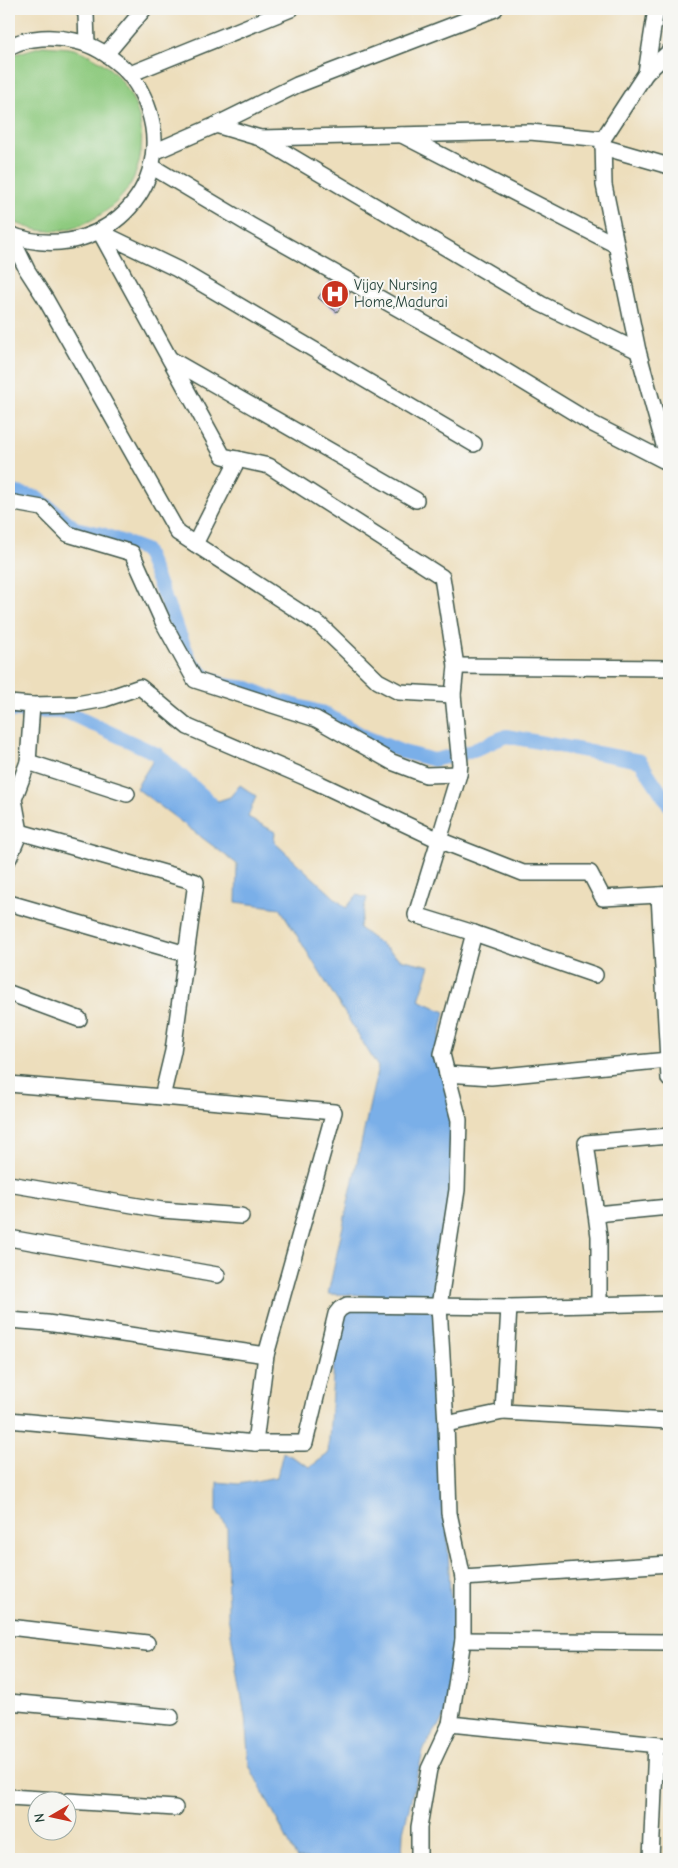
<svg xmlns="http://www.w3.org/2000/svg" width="678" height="1868" viewBox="0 0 678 1868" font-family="'Comic Neue',sans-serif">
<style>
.green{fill:#8eca7f;stroke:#56845a}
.water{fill:#7aafe8;stroke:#4c768e}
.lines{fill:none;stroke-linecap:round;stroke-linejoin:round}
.canal{stroke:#7aafe8;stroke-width:14}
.building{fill:#afa3d8}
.street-casing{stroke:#3e5548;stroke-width:18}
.street{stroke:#fff;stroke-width:15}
.labels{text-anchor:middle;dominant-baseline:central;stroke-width:4;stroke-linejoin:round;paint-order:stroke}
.poi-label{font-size:15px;fill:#1f3d34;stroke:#f6f6f2;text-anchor:start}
</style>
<rect width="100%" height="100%" fill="#f6f6f2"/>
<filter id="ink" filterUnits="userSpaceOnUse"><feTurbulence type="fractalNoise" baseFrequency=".02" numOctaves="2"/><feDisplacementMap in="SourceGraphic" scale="10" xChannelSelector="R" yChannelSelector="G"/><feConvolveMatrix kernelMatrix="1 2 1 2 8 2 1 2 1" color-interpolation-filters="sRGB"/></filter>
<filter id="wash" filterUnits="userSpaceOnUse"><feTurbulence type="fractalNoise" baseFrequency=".0096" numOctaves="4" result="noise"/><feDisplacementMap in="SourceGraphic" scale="20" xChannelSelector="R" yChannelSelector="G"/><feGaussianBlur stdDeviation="1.12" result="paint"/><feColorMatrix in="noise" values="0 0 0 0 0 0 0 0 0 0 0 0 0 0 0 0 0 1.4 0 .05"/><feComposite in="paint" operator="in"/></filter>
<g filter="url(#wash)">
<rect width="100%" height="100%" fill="#eddebc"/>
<path class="green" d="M 43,46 C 53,47 65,47 74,49 C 126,65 153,118 137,169 C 126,207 77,237 38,230 C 28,228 18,224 9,220 L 9,57 L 15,54 Z"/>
<path class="water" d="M 157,754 L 195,789 L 218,801 L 230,797 L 240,785 L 256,796 L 248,817 L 275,832 L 274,842 L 346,908 L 357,895 L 367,898 L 359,928 L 400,959 L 430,966 L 419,1000 L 445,1012 L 436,1054 L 457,1120 L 452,1195 L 435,1298 L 408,1298 L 409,1308 L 428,1309 L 438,1317 L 450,1593 L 458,1623 L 448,1711 L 424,1748 L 403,1832 L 402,1859 L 297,1859 L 249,1765 L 245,1717 L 228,1616 L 227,1527 L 217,1511 L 217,1482 L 239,1484 L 277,1477 L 283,1452 L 310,1467 L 328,1454 L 335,1346 L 343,1314 L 357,1309 L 395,1307 L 394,1296 L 328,1294 L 378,1067 L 280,908 L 236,902 L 237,864 L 136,788 Z"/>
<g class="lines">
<g class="canal">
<path d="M 9,491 L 37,497 L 75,528 L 102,534 L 145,550 L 191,662 L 205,676 L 224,685 L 248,688 L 280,701 L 324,713 L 366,737 L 403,752 L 434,760 L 472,751 L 506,736 L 640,761 L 669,805"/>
<path d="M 9,711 L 66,712 L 157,754 L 210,802"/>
</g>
</g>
<g id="blocks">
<path class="building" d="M 333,276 L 352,290 L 337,312 L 318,298 Z"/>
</g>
</g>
<g filter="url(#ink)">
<use href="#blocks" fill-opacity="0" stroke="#3e5548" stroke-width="1"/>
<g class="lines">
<g class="street-casing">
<g id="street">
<path d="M 83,9 L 86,14 L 87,44"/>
<path d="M 9,47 C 28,36 55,36 75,41 C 94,45 107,54 121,66 C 135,78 143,93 149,111 C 176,197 90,267 9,234"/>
<path d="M 107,53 L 144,9"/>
<path d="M 646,73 L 669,52"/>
<path d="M 130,74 L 291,9"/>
<path d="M 216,125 L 297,85 L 495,9"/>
<path d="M 402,135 L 616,245"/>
<path d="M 260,138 L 541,304 L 638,351"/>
<path d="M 603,139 L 646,73 L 656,9"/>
<path d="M 603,147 L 669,166"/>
<path d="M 154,152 L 216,125 L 260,138 L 530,132 L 603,139 L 604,185 L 638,351 L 669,463"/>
<path d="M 151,166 L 250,225 L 461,344 L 593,424 L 669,463"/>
<path d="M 10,235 L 27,270 L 45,298 L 178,533 L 320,625 L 378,681 L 399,692 L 453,695"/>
<path d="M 170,359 L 416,500"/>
<path d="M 474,444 L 177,269 L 100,232 L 223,456 L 269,466 L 442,577 L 456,666 L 453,695 L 460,764 L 459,774 L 439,840 L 523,873 L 590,873 L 603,898 L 659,895"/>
<path d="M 9,502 L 42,508 L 68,534 L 132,553 L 164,624 L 195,680 L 316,719 L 392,762 L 426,775 L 459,774"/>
<path d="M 195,544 L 238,459"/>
<path d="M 456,666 L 669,668"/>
<path d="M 9,703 L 32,705 L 28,762"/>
<path d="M 32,705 L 77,704 L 105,699 L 140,687 L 188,727 L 316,782 L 439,840 L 416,915 L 474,933 L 595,975"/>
<path d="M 9,858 L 20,832 L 14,799 L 28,762 L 127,794"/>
<path d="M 9,903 L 186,954"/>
<path d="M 474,933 L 442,1054 L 447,1074 L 491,1077 L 668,1060 L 659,895 L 669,894"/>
<path d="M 9,993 L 79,1019"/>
<path d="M 668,1060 L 669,1079"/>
<path d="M 447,1074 L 459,1120 L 457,1190 L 439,1306 L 446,1424 L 449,1513 L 463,1578"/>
<path d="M 9,1084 L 162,1097 L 173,1051 L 196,882 L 20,832"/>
<path d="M 9,1184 L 162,1210 L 241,1216"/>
<path d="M 596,1214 L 669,1207"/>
<path d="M 9,1238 L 217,1275"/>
<path d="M 599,1305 L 599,1236 L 586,1143 L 669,1136"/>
<path d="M 509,1307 L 503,1412 L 669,1421"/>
<path d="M 9,1320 L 47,1323 L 266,1355 L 334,1112 L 162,1097"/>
<path d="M 9,1420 L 255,1443 L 266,1355"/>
<path d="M 446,1424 L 503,1412"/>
<path d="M 255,1443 L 305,1443 L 336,1314 L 340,1309 L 347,1305 L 509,1307 L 669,1303"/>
<path d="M 9,1627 L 147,1643"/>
<path d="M 463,1640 L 669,1642"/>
<path d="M 9,1702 L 171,1717"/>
<path d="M 450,1724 L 669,1746"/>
<path d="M 9,1797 L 58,1800"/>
<path d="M 68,1801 L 175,1808"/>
<path d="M 419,1859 L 419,1827 L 429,1769 L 450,1724 L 463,1640 L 463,1578 L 669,1564"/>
<path d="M 651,1859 L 656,1745"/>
</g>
</g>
<use href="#street" class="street"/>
</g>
</g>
<defs>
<g id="hospital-disc" transform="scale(1.4375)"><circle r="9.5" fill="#c8321e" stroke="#f6f6f2"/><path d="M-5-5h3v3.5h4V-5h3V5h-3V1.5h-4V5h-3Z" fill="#fff"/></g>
</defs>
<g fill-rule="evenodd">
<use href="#hospital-disc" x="335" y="294"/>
</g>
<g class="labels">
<g class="poi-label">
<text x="354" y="285">Vijay Nursing<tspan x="354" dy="17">Home,Madurai</tspan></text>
</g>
</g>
<rect width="678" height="1868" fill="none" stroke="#f6f6f2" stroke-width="30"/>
<g transform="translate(52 1816) rotate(261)"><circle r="24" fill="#f6f6f2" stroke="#a0aca6"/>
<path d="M0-4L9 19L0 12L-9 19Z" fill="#c8321e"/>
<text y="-8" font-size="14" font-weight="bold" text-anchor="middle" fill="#1f3d34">N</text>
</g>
</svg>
